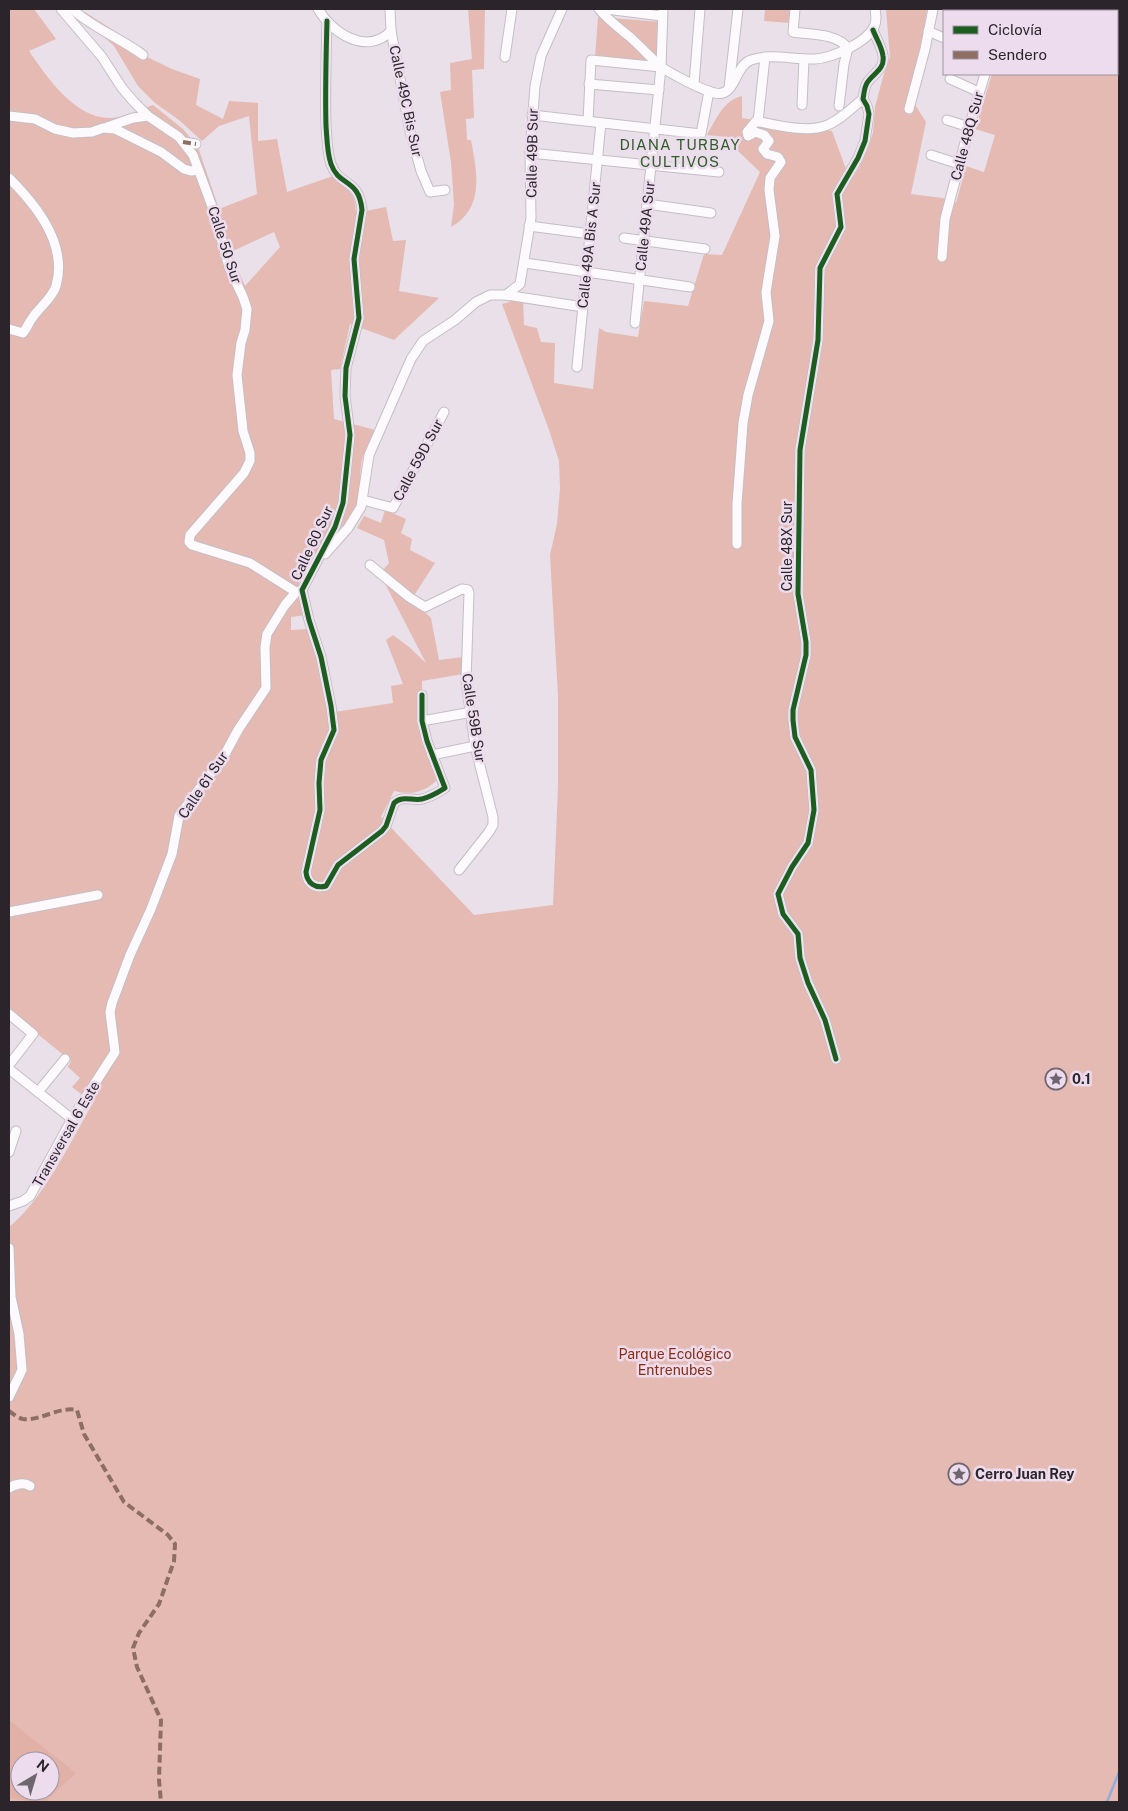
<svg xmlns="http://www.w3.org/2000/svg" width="1128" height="1811" viewBox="0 0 1128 1811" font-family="'Public Sans',sans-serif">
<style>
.green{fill:#e5bab3;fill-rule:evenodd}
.forest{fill:#e1b1a8;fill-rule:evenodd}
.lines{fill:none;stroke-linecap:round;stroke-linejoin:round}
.stream{stroke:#91addb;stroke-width:2.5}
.minor-casing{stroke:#c5bec5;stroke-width:11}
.minor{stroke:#fcfafc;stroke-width:9}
.quiet{stroke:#8d6e63;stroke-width:4;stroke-dasharray:8 4;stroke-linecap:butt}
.cycleway-casing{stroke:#eddced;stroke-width:8}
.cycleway{stroke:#1b5e20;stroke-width:5}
.labels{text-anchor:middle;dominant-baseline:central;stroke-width:5;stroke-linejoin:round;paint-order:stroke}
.street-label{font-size:14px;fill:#2b252b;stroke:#eddced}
.poi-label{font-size:14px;font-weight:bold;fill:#2b252b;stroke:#eddced;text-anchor:start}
.park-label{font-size:14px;fill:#8a2c0e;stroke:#eddced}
.neighbourhood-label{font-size:15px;letter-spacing:1px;fill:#2f5f28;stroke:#eddced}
</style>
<rect width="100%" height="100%" fill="#e9e0e9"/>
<g class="green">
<path d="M 9,9 L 34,9 L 56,39 L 29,51 C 49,80 79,125 119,117 C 130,115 142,109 153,105 L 183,129 L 198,147 L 219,209 L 257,194 L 249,116 L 219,126 L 202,141 L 179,120 L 155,103 L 138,86 L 114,46 L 84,19 L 85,12 L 133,43 L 143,55 L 172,69 L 200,79 L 196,105 L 223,119 L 229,101 L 258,103 L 258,141 L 277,139 L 287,192 L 333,176 C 349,188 355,193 356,213 L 386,207 L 393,241 L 406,240 L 399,291 L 439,298 L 394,340 L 350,324 L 340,369 L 331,370 L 334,419 L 375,430 C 370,442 362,454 361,466 C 359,478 362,490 358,501 C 350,523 314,559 298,578 L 306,615 L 291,617 L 291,630 L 307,629 L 318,659 L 328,713 L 393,703 L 391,686 L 403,684 L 386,640 L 393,635 L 409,647 L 426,663 L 380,574 L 389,563 L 384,540 L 357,528 L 364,516 L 381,523 L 385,510 L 406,519 L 401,533 L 412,539 L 410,550 L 435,563 L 415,594 L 409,597 L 431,618 L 439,660 L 463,657 L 463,674 L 422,681 L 422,721 L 436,781 C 422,793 412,795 394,791 L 381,817 L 474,915 L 553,905 L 558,786 L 558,696 L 550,555 L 557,524 L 560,488 L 559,461 L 548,427 L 502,304 L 523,298 L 524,325 L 537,328 L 541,342 L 555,343 L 554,383 L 593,389 L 599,328 L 606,332 L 638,337 L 644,301 L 688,306 L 704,254 L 722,255 L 760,172 L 735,148 L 736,138 L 707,135 C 716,119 724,100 742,96 L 742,118 L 832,131 L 846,169 L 839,183 L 848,185 L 859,168 L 868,148 L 873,133 L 875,107 L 883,77 L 890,57 L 886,9 L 927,9 L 924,29 L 909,95 L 926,122 L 911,194 L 950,199 L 956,203 L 966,166 L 984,172 L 995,135 L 975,129 L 992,74 L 1117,74 L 1117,11 L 1015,11 L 1016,9 L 1119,9 L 1119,1802 L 9,1802 L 9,1227 C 44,1199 70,1142 93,1103 L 72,1087 L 80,1078 L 68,1067 L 71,1061 L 9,1011 ZM 274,232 L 280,247 L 245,286 L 236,266 L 231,252 ZM 20,1761 L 50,1761 L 50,1791 L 20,1791 Z"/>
<path d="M 468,9 L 485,9 L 484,69 L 472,70 L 474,118 L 466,119 L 467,140 L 471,140 C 477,173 485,208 451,227 L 454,205 L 451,162 L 440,92 L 451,90 L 450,63 L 472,59 Z"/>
<path d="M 765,9 L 790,9 L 790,23 L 764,21 Z"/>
<path d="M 598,17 L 662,22 L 659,62 L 595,57 Z"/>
</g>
<path class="forest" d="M 9,1720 L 76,1773 L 45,1802 L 32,1802 L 9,1798 ZM 20,1761 L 50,1761 L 50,1791 L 20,1791 Z"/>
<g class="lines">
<path class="stream" d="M 1107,1802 L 1119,1772"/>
<g class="minor-casing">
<g id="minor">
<path d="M 61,9 L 102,57 L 122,88 L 134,102 L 148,116 L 179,137 L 193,155 L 213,209 L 229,267 L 243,297 L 247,309 L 245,330 L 241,343 L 237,375 L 243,431 L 250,453 L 250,461 L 244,473 L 190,535 L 189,542 L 192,545 L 250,563 L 296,592"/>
<path d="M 72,9 C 93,28 120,38 143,55"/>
<path d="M 318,9 C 332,33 367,56 391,31"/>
<path d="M 390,9 L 391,31 L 410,131 L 421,171 L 430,192 L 445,190"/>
<path d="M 599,9 C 608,20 619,28 630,37 C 640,46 650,57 660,66 C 669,73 704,91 715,93 C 736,98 734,66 751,60 C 772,53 794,60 815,59 C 832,58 866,43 874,27 C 877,21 876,15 875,9"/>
<path d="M 606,9 L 662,16"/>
<path d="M 795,9 L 793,32 C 811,35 836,33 848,48 L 844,64 L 839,106"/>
<path d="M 975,9 L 980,11"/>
<path d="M 1007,11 L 1008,9"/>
<path d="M 327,21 C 326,56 325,91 326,126 C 327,138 327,153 331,164 C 339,187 359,178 362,210 L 354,259 L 359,318 L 346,368 L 345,396 L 350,435 L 343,503 L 335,527 L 302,590 L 309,620 L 321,657 L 331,706 L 334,730 L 321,760 L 319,783 L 320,810 L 306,872 C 307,883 315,889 326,886 L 338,865 L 382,831 L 386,826 L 394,803 C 402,795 412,801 422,799 C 431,797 437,793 445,788 L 427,741 L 422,721 L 422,695"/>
<path d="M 928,31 L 944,38"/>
<path d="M 505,57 L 512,9"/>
<path d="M 950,79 L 979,92"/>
<path d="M 589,84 L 659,90"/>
<path d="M 694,84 L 700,9"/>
<path d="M 729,88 L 738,9"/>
<path d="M 802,105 L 804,59"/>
<path d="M 909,109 L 925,49 L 933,9"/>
<path d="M 532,115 L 701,134 L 709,91"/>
<path d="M 9,116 L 35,119 L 55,129 L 73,133 L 92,132 L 103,128 L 115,129 L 161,152 L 184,169 L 191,171 L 198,170"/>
<path d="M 947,120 L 969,127"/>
<path d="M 588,121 L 591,60 L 661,67"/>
<path d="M 758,122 L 765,57"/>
<path d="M 107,127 L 133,118 L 148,116"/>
<path d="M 183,142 L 196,144"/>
<path d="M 530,153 L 719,172"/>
<path d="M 931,155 L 959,164"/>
<path d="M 9,178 C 36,205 68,244 56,286 C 53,297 40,307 33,317 C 29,322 27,328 23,333 L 9,329"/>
<path d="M 647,204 L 711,213"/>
<path d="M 529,226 L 590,234"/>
<path d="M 624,238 L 705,249"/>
<path d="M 942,257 L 945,219 L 969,127 L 985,74"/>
<path d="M 525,263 L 690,287"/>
<path d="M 506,295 L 520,284 L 531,218 L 530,153 L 535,86 L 541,56 L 562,9"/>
<path d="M 635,323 L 661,67 L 663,9"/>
<path d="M 577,367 L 601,123"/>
<path d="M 363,500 L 393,508 L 444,412"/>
<path d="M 737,544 L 737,504 L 743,423 L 748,395 L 769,321 L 766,292 L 775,236 L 769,190 L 770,178 L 781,162 L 778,157 L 767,154 L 763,149 L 769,141 L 764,135 L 755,132 L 748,136 L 747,132 L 756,121 C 775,125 807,133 825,126 C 839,121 852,108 863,99"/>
<path d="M 325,554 L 348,528 L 361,507 L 369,455 L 411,359 L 423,341 L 455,320 L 476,302 L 490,295 L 506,295 L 583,307"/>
<path d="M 370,565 L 409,597 L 425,607 L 462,589 L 468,590 L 469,593 L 466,681 L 475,746 L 493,817 L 493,825 L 489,832 L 459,870"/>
<path d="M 422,721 L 472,712"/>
<path d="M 432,755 L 475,746"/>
<path d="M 9,912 L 98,895"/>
<path d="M 9,1014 L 33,1034 L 9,1065"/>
<path d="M 836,1059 L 825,1020 L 808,983 L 800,958 L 798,934 L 783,914 L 778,894 L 792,867 L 808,843 L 814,810 L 811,770 L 795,737 L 793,720 L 793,710 L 806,655 L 806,642 L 798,594 L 800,450 L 818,340 L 820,268 L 841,227 L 837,194 L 858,158 L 865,141 L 869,114 L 867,106 L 863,99 C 864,94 864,88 867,83 C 873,73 885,70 883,56 C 882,47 876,38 873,30"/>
<path d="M 9,1069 L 72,1119"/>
<path d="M 38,1092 L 65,1059"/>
<path d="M 9,1152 L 16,1131"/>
<path d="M 9,1206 L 23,1201 L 30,1196 L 72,1119 L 115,1052 L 110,1012 L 112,1003 L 130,955 L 151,909 L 172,854 L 179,816 L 224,756 L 238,730 L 266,688 L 265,647 L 267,634 L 285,605 L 296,592 L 300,591"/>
<path d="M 9,1248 L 11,1297 L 19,1334 L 22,1370 L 9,1397"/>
<path d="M 9,1488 C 15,1484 24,1482 30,1486"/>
</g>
</g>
<use href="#minor" class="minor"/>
<g class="quiet">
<path d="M 183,142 L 196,144"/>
<path d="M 9,1411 C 13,1414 18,1418 23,1419 C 41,1421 59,1406 77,1410 L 84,1434 L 124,1502 L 168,1535 L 175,1544 L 174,1561 L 159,1604 L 139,1633 L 133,1648 L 137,1667 L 161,1720 L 159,1780 L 161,1802"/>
</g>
<g class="cycleway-casing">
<g id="cycleway">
<path d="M 327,21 C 326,56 325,91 326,126 C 327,138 327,153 331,164 C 339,187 359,178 362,210 L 354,259 L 359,318 L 346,368 L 345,396 L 350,435 L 343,503 L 335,527 L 302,590 L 309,620 L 321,657 L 331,706 L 334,730 L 321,760 L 319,783 L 320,810 L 306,872 C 307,883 315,889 326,886 L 338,865 L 382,831 L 386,826 L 394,803 C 402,795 412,801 422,799 C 431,797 437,793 445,788 L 427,741 L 422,721 L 422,695"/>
<path d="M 836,1059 L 825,1020 L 808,983 L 800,958 L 798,934 L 783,914 L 778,894 L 792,867 L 808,843 L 814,810 L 811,770 L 795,737 L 793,720 L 793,710 L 806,655 L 806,642 L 798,594 L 800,450 L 818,340 L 820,268 L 841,227 L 837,194 L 858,158 L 865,141 L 869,114 L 867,106 L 863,99 C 864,94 864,88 867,83 C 873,73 885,70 883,56 C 882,47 876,38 873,30"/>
</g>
</g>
<use href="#cycleway" class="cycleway"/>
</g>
<defs>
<g id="sight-ring" transform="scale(1.125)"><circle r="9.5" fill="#eddced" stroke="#6e666e" stroke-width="1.5"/><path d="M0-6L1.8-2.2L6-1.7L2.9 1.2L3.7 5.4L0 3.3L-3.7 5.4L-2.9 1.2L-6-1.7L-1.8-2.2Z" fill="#6e666e"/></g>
</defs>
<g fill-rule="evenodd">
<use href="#sight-ring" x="1056" y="1079"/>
<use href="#sight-ring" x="959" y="1474"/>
</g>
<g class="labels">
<g class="street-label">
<text transform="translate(406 101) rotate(78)">Calle 49C Bis Sur</text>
<text transform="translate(967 136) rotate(-75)">Calle 48Q Sur</text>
<text transform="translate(532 153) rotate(-89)">Calle 49B Sur</text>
<text transform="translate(645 226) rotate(-84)">Calle 49A Sur</text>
<text transform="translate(225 245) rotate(72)">Calle 50 Sur</text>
<text transform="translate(589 245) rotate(-84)">Calle 49A Bis A Sur</text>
<text transform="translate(418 460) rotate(-62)">Calle 59D Sur</text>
<text transform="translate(312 543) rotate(-65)">Calle 60 Sur</text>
<text transform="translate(787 546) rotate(-90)">Calle 48X Sur</text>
<text transform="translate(474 718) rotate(81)">Calle 59B Sur</text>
<text transform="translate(203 785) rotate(-56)">Calle 61 Sur</text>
<text transform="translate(66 1134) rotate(-60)">Transversal 6 Este</text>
</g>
<g class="poi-label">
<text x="1072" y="1079">0.1</text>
<text x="975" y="1474">Cerro Juan Rey</text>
</g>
<g class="park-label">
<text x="675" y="1354">Parque Ecológico<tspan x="675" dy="16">Entrenubes</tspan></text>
</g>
<g class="neighbourhood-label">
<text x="680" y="144">DIANA TURBAY<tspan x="680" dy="17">CULTIVOS</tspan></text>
</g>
</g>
<rect width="1128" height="1811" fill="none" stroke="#2b252b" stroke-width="20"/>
<rect x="943" y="10" width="175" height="65" fill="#eddced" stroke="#9f939f"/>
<rect x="953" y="26" width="25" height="8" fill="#1b5e20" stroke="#9f939f"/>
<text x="988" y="35" font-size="15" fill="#2b252b">Ciclovía</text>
<rect x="953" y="51" width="25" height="8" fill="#8d6e63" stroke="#9f939f"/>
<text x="988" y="60" font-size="15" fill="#2b252b">Sendero</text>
<g transform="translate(35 1776) rotate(38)"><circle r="24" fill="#eddced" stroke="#9f939f"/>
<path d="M0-4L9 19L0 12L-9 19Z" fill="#6e666e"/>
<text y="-8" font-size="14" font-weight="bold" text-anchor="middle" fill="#2b252b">N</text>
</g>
</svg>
